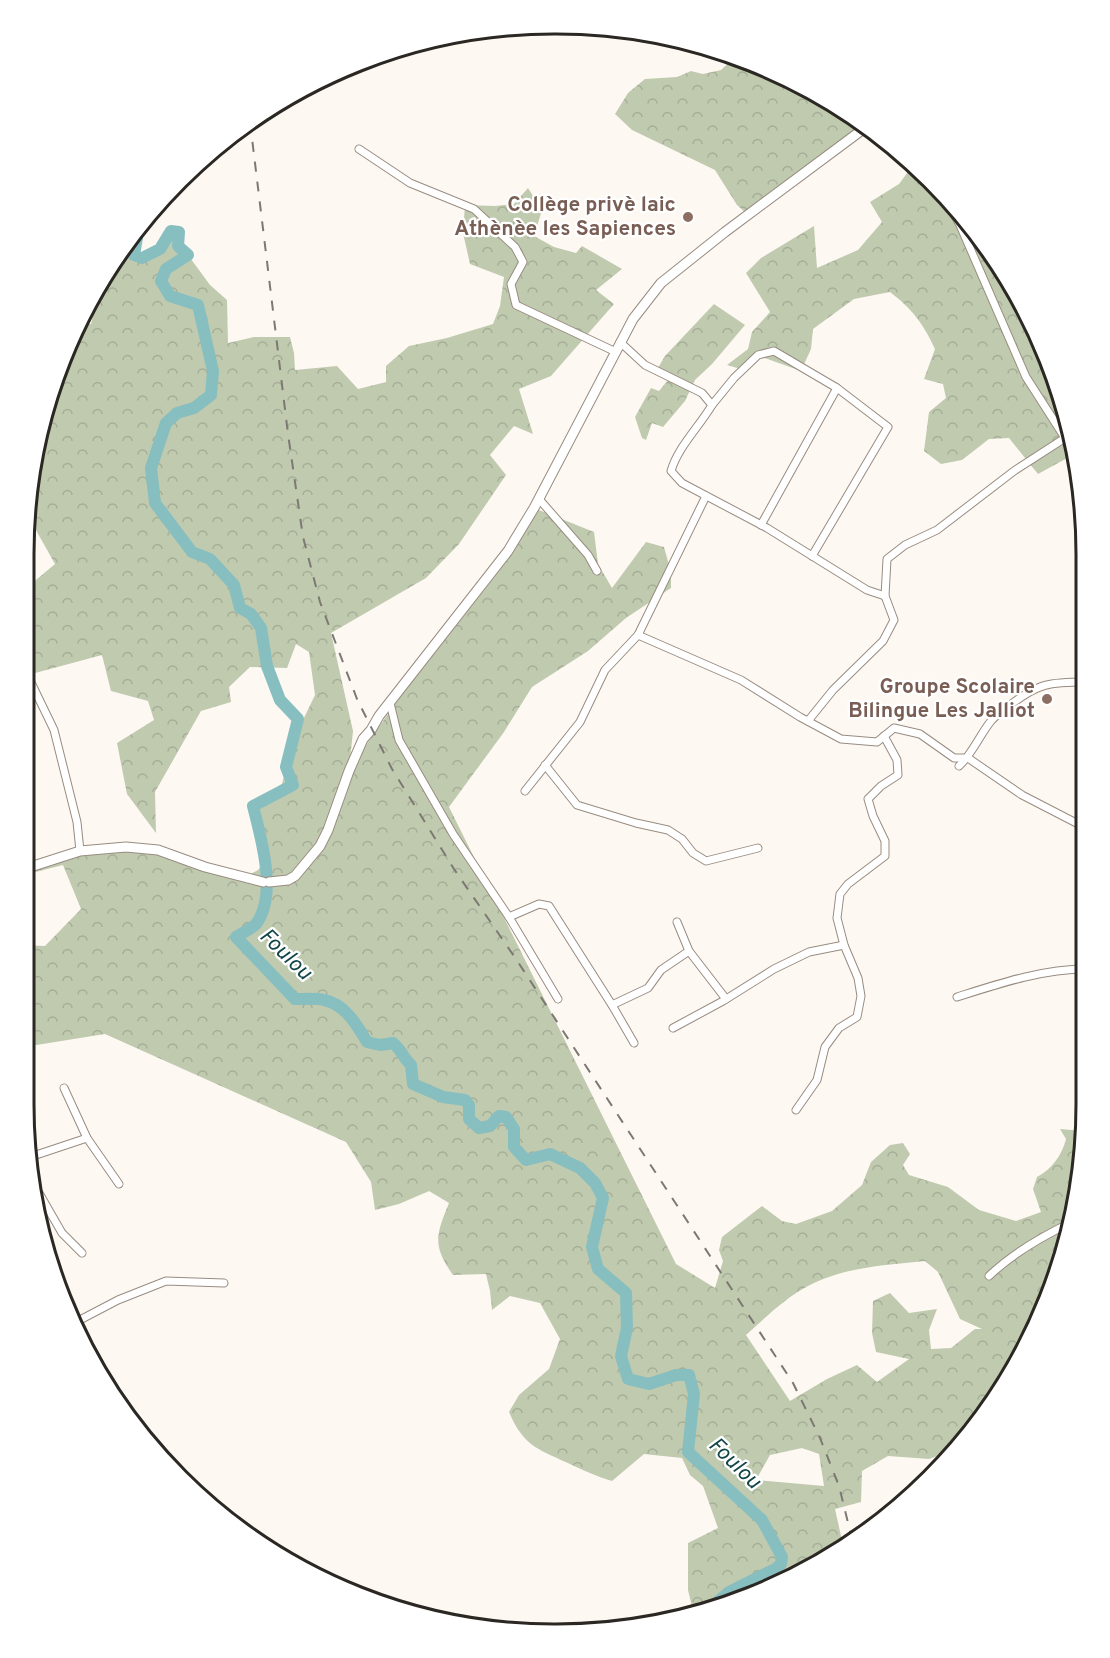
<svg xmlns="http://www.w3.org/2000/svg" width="1110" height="1658" viewBox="0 0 1110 1658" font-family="Overpass,sans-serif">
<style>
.forest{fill:url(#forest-crowns);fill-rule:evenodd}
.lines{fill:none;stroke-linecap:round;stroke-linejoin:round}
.river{stroke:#87bec0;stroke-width:12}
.street-casing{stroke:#988c81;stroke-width:9}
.secondary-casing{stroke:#988c81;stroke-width:11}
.street{stroke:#fff;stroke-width:7}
.secondary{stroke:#fff;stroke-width:9}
.rail{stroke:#7d7873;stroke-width:2;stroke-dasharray:10 10;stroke-linecap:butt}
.education-dot{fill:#8d6e63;stroke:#fff;stroke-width:2}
.labels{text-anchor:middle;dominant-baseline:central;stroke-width:4.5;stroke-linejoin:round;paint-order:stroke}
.education-label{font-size:21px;font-weight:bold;fill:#785e54;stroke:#fff;text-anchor:end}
.water-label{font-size:22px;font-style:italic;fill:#134647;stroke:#fff}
.rim{fill:none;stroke:#2b2722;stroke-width:3}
</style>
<defs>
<pattern id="forest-crowns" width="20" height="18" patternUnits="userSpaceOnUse" patternTransform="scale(1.5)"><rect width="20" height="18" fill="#c0caaf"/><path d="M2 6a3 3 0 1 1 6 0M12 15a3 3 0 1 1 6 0" fill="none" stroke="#a5ae96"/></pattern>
</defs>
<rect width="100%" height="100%" fill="#fef8f3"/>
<g class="forest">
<path d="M 735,57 L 758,64 L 850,113 L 863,124 L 748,215 L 737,205 L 715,170 L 632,130 L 615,114 L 628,93 L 645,79 L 677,77 L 691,71 L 703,74 L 721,70 Z"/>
<path d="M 913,165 L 930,179 L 996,260 L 1045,351 L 1075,450 L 1069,457 L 1038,474 L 1009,438 L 989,439 L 962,460 L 941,464 L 924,451 L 929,412 L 946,398 L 943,384 L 924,379 L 935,349 C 923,323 912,309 890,292 L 854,299 L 813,329 L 811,349 L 801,371 L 762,357 L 744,370 L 727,365 L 748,349 L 752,332 L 770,312 L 746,273 L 761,258 L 814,226 L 817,268 L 858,250 L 882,222 L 870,202 L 899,184 Z"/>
<path d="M 528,188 L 542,210 L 534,236 L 554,247 L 576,253 L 582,246 L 622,269 L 596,290 L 614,304 L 551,376 L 519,389 L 533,434 L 514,426 L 490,455 L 506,475 L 459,544 L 426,578 L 331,633 L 353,731 L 349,769 L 534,508 L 594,532 L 598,564 L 612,588 L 646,542 L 664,547 L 671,572 L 671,588 L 626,618 L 588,651 L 532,687 L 504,732 L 449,807 L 676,1264 L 715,1288 L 723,1261 L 719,1250 L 722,1237 L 762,1206 L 782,1221 L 796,1224 L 832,1211 L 862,1185 L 871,1162 L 890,1145 L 903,1143 L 910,1154 L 903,1165 L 909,1175 L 948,1187 L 979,1210 L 1016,1221 L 1041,1212 L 1033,1189 L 1037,1177 C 1052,1169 1062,1155 1066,1139 L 1060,1129 L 1083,1131 L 1076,1206 L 1031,1338 L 949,1452 L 929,1459 L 888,1456 L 862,1471 L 861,1502 L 835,1509 L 843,1545 L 820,1563 L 693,1611 L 688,1590 L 688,1543 L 718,1528 L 703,1486 L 690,1475 L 682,1458 L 644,1454 L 612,1481 C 596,1476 587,1472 572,1465 C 541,1450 524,1448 509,1412 L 519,1395 L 549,1369 L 560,1339 L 540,1303 L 510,1296 L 492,1310 L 490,1291 L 486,1274 L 453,1275 C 432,1245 436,1235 449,1203 L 429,1191 L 399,1204 L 375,1210 L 371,1182 L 346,1142 L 105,1034 L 24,1047 L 24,945 L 45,946 L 81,909 L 63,865 L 24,875 L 24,869 L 80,851 L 158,850 L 245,877 L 258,870 L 266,859 L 253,806 L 282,784 L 298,719 L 303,720 L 315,695 L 309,652 L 296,644 L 287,668 L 250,667 L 229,687 L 231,702 L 201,711 L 155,792 L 156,833 L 127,794 L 117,743 L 154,720 L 148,701 L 111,691 L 102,655 L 24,676 L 24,590 L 55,564 L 28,516 L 34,452 L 78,324 L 91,324 L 98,294 L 124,257 C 151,258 157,255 171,231 L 179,232 L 178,247 L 188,255 L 210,285 L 227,300 L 228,343 L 254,337 L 290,337 L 294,353 L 295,370 L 337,366 L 358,389 L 386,382 L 386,366 L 409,346 L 447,338 L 493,324 L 500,306 L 504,277 L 470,264 L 463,233 L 465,205 L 495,206 L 514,204 ZM 925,1261 L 938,1272 L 960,1319 L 982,1329 L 975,1329 L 951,1348 L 931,1349 L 929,1330 L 937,1309 L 909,1313 L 890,1293 L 873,1301 L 872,1333 L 876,1352 L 909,1359 L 877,1382 L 857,1365 L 827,1379 L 790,1401 L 746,1335 C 765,1318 785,1298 808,1286 C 844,1267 886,1265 925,1261 ZM 802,1448 L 819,1454 L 824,1486 L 756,1480 L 770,1455 Z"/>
<path d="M 714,304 L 745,325 L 712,364 L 695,380 L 685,401 L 663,427 L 652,423 L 646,440 L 642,438 L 635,417 L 651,388 L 659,391 L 670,378 L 658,368 L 665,356 Z"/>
</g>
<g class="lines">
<path class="river" d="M 137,238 L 134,255 L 142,258 L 160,249 L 171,231 L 179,232 L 178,246 L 188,255 L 166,269 L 161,281 L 170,296 L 198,305 L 213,371 L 211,395 L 194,408 L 177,413 L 166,423 L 151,468 L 155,503 L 192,552 L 210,559 L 234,585 L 240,608 L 251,614 L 261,628 L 267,666 L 280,700 L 298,719 L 286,767 L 293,785 L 253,806 C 261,838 278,895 256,924 C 251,929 242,933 236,937 L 295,999 C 304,999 315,998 324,1000 C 345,1004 357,1025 367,1042 L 380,1045 L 393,1043 C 401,1049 403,1058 411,1065 L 413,1084 L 443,1097 L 465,1100 L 469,1105 L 469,1119 L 479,1128 L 490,1126 L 499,1116 L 506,1117 L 514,1129 L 514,1147 L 526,1160 L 550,1154 L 580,1168 L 595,1183 L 603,1198 L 592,1247 L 598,1269 L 626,1293 L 627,1328 L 621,1356 L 628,1379 L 649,1384 L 676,1375 L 689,1375 L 694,1394 L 688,1452 L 762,1520 L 782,1557 L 781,1564 L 775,1569 L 729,1592 L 717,1602"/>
<g class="street-casing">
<g id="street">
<path d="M 359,149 L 410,183 L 474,209 L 515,247 L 523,262 L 511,284 L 516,305 L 616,352"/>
<path d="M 943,194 L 960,225 L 1026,377 L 1076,455"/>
<path d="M 620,342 L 645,365 L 702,393 L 712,405 C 699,427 678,447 671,471 L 682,483 L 767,528 L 867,590 L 885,596"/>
<path d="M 712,405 L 734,378 L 758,355 L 774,351 L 837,388 L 888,427 L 812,556"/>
<path d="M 539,499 L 588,555 L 597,571"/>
<path d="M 761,525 L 837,388"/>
<path d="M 638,635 L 741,680 L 800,717 L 841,739 L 877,742 L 894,728 L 920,734 L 954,758 L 968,758 L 1022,795 L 1086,828"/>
<path d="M 24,668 L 54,730 L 77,822 L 80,851"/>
<path d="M 390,703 L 399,740 L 453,834 L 509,917 L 558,999"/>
<path d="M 808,721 L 833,690 L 883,641 L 894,620 L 885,596 L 887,559 L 905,545 L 937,530 L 1014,471 L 1065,438"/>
<path d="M 545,765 L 577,805 L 636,823 L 668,830 L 682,839 L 693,853 L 706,861 L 758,848"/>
<path d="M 959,766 C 973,753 979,736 991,721 C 996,715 1003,711 1009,706 C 1038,683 1050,682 1086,682"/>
<path d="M 525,791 L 580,722 L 605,670 L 638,635 L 706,496"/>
<path d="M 509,917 L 539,904 L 549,906 L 612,1005 L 634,1043"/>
<path d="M 677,922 L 689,951 L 726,999"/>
<path d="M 957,997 C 998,984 1042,969 1086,969"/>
<path d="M 612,1005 L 648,988 L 661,970 L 689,951"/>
<path d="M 673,1028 L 723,1001 L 774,969 L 809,952 L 844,945"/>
<path d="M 64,1088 L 87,1138 L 119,1184"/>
<path d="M 796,1110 L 817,1080 L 825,1047 L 839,1028 L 857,1017 L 861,996 L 858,978 L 844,945 L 837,918 L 840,894 L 848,884 L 885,856 L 885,841 L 873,816 L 868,799 L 881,786 L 898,775 L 897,760 L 884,736"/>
<path d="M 33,1156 L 87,1138"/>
<path d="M 39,1193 L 62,1233 L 82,1253"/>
<path d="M 989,1276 C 1013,1253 1041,1237 1070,1223"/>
<path d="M 76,1322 L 118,1300 L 166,1281 L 224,1283"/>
</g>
</g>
<g class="secondary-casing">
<g id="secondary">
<path d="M 24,869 L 80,851 L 126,847 L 158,850 L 205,867 L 263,882"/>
<path d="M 269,882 L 288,880 L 295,876 L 320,846 L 328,830 L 349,771 L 363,739 L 371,730 L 379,716 L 508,551 L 534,508 L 633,319 L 661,283 L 725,232 L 866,127"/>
</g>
</g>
<use href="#street" class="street"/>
<use href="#secondary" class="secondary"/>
<path class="rail" d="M 250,122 L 288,434 L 303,537 L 320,602 L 357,699 L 392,769 L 454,869 L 516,959 L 793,1383 L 820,1438 L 839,1486 L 852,1539"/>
</g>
<g class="education-dot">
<circle cx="688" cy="217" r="6"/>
<circle cx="1047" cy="699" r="6"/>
</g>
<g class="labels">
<g class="education-label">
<text x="676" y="205">Collège privè laic<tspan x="676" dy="24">Athènèe les Sapiences</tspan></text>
<text x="1035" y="687">Groupe Scolaire<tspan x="1035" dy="24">Bilingue Les Jalliot</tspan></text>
</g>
<g class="water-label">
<text transform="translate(285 955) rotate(44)">Foulou</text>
<text transform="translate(734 1464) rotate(44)">Foulou</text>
</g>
</g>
<path d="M0 0H1110V1658H0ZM554 34H556A520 520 0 0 1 1076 554V1104A520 520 0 0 1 556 1624H554A520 520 0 0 1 34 1104V554A520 520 0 0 1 554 34Z" fill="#fff" fill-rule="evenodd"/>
<path class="rim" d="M554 34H556A520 520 0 0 1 1076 554V1104A520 520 0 0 1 556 1624H554A520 520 0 0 1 34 1104V554A520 520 0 0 1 554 34Z"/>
</svg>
